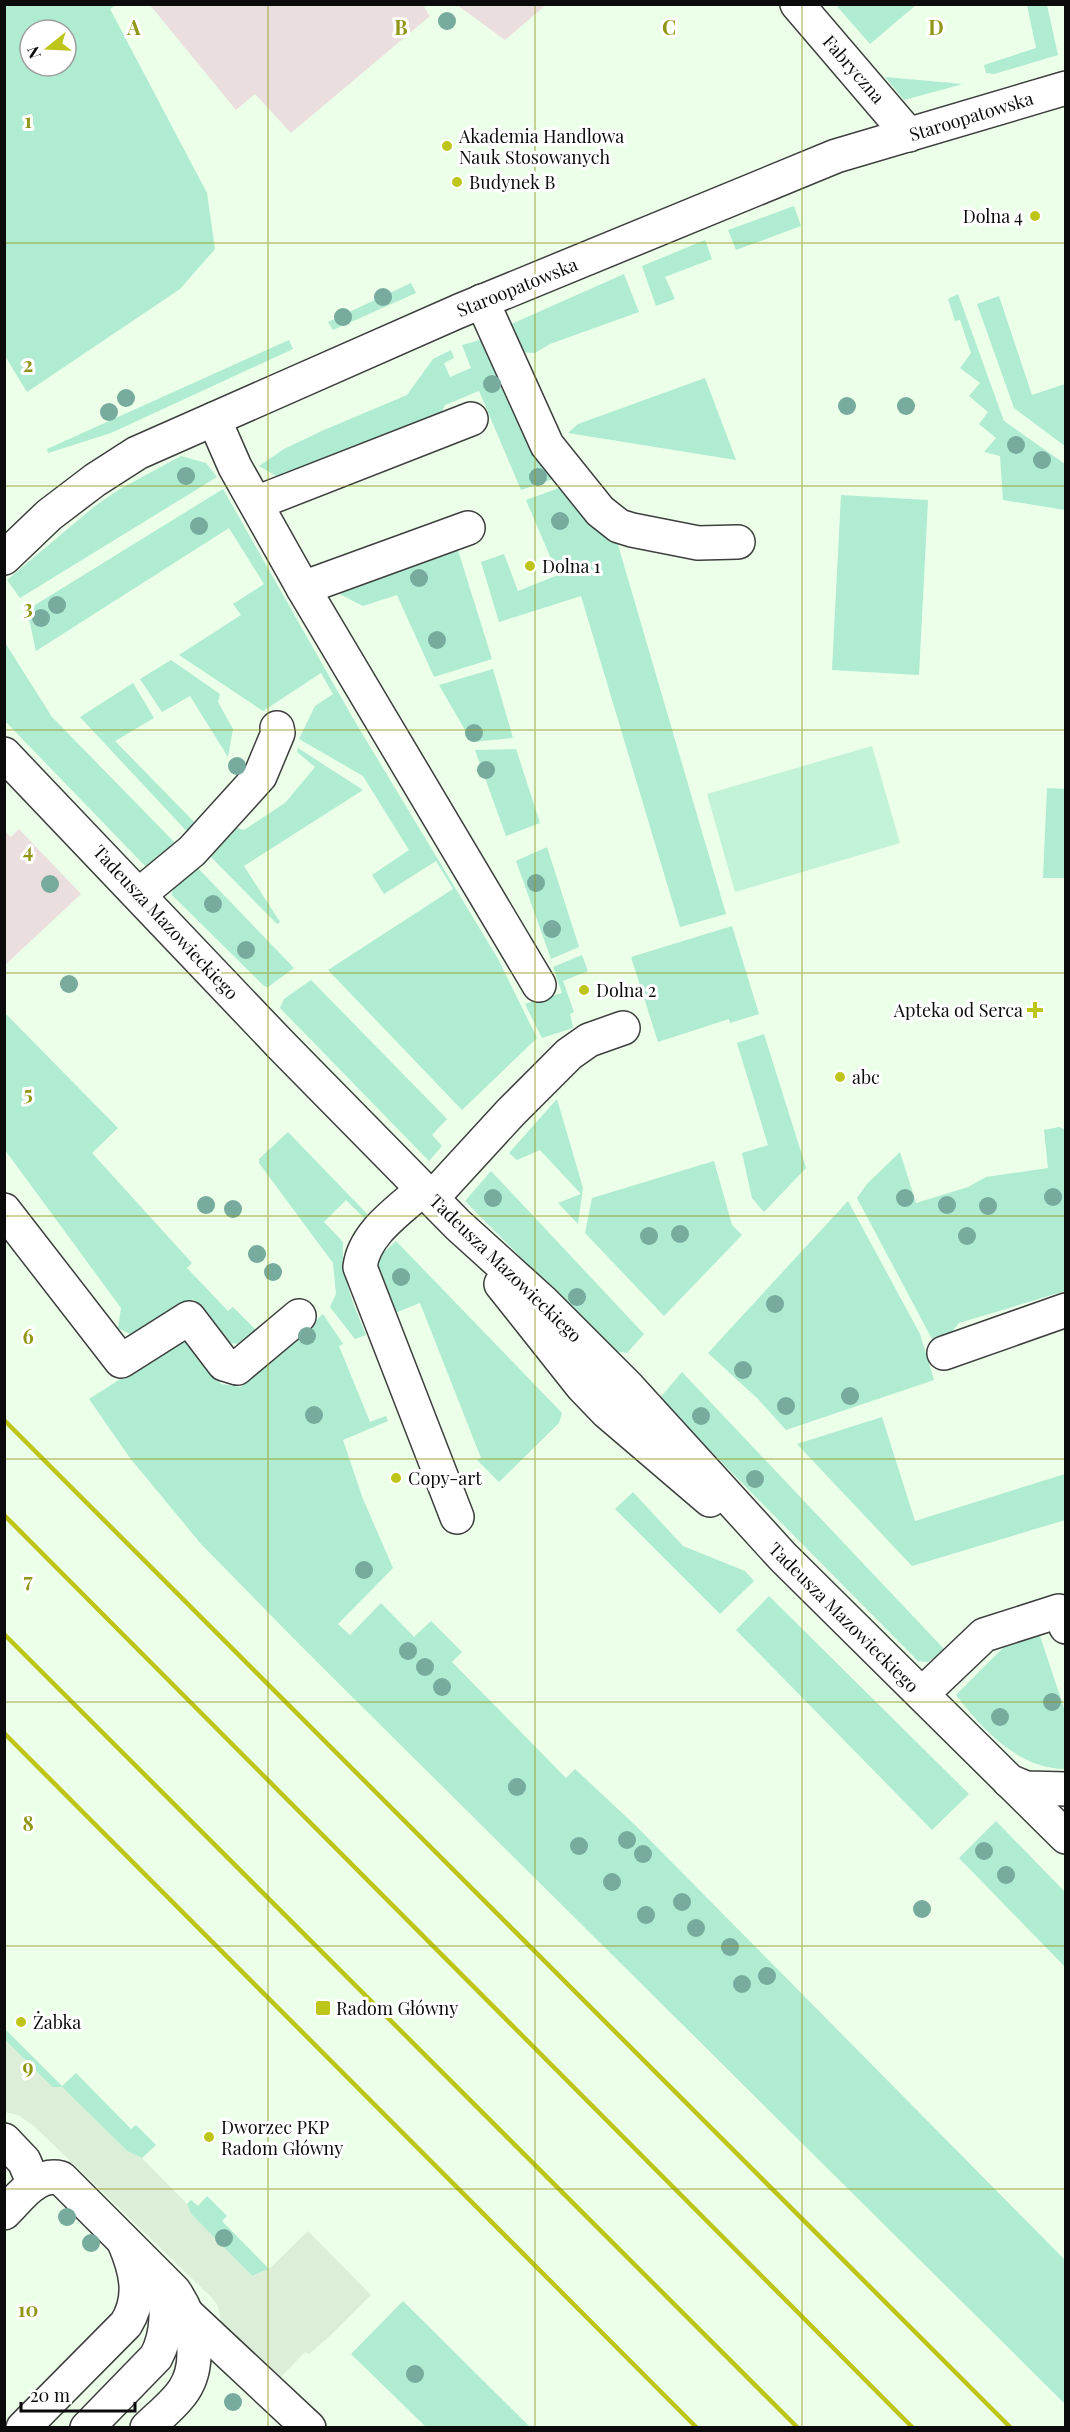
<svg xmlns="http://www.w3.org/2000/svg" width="1070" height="2432" viewBox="0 0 1070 2432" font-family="'Playfair Display',serif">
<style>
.industrial{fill:#ebdede}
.green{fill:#afecd2;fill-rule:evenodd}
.pitch{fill:#c2f3d7}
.plaza{fill:#dceed8}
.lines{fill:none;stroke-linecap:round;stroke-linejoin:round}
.minor-casing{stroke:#3e3e3e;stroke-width:36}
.minor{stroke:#fff;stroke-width:33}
.rail{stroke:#bdc518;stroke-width:4.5}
.tree{fill:#76ab9d}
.grid{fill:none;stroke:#909615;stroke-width:1.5;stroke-opacity:0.55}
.poi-dot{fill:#bdc518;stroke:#fff;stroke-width:2}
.labels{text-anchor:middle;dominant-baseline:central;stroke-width:6;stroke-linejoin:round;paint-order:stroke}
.street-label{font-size:18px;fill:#0b0b0b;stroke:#fff}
.poi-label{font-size:18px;fill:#0b0b0b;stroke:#fff;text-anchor:start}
.grid-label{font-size:20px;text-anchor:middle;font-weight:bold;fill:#909615;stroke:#fff;stroke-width:6;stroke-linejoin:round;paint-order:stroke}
</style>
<rect width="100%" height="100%" fill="#ebffe9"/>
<g class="industrial">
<path d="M 423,5 L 430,16 L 291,133 L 255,94 L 236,110 L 150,5 Z"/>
<path d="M 457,5 L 546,4 L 546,5 L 505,40 Z"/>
<path d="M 19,829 L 81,894 L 5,965 L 5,831 L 11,837 Z"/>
</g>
<g class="green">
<path d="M 8,5 L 116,5 L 110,9 L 207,193 L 215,249 L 180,289 L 27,392 L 5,356 L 4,6 ZM 30,30 L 66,30 L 66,66 L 30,66 Z"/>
<path d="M 836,5 L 916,5 L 870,44 Z"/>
<path d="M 1027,5 L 1047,5 L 1058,55 L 994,74 L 986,73 L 984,65 L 1036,48 Z"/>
<path d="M 885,77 L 963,84 L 904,100 Z"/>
<path d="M 794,206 L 801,226 L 736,250 L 728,230 Z"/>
<path d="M 705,240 L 712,259 L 665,277 L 675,299 L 656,306 L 642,266 Z"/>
<path d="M 624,274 L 639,312 L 550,344 L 535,353 L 517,352 L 507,326 Z"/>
<path d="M 411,283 L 416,293 L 333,330 L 328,322 Z"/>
<path d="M 958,294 L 1004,421 L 1065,464 L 1065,510 L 1003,500 L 1000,456 L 984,452 L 996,438 L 979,424 L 988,412 L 969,396 L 980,383 L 960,368 L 971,353 L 960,320 L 955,321 L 948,299 Z"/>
<path d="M 999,296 L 1032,395 L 1065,384 L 1065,446 L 1014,408 L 977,304 Z"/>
<path d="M 289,340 L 293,349 L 111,433 L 48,453 L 47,449 Z"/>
<path d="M 480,340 L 488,342 L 562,476 L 521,490 L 479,391 L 445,405 L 439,418 L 288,475 L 276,476 L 259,466 L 284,449 L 324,430 L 407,395 L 433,359 L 451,350 L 454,358 L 444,363 L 450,377 L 471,368 L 462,345 Z"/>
<path d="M 705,378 L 736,460 L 568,433 L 578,424 Z"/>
<path d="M 181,456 L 206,463 L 217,477 L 20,598 L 7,580 L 95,506 L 120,489 Z"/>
<path d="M 570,484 L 616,538 L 726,914 L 680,927 L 581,596 L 499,622 L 481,562 L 504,554 L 518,591 L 558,575 L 526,500 Z"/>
<path d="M 223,489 L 354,720 L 498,959 L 537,1038 L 462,1110 L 328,970 L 453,889 L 436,861 L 384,894 L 372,875 L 409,850 L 363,776 L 299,739 L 315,706 L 333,694 L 321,673 L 263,711 L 179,655 L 241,615 L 233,604 L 264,584 L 229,528 L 36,651 L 27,610 Z"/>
<path d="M 841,495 L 928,500 L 919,675 L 832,670 Z"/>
<path d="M 456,544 L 492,659 L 434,677 L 397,595 L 363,606 L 330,589 Z"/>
<path d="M 4,641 L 52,717 L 180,848 L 149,870 L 5,721 Z"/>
<path d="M 171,660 L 220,694 L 218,702 L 233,729 L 228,757 L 190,696 L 162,712 L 140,679 Z"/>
<path d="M 493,669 L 513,738 L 472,742 L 439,685 Z"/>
<path d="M 133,683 L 154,718 L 115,741 L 200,828 L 193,838 L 80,717 Z"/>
<path d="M 298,748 L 363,790 L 244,866 L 280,922 L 277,924 L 209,855 L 237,828 L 244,830 L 285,803 L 315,767 L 297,752 Z"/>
<path d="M 516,749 L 540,823 L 506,836 L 475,750 Z"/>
<path d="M 1047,788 L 1065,789 L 1065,878 L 1043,878 Z"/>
<path d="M 547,847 L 579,947 L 551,959 L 516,861 Z"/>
<path d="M 194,864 L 294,968 L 268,987 L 264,986 L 172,895 L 173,888 Z"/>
<path d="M 732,926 L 759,1014 L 730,1023 L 729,1019 L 658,1042 L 631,957 Z"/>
<path d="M 582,955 L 588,971 L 563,981 L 574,1012 L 570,1014 L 573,1028 L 542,1038 L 525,1004 L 562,993 L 553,967 Z"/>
<path d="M 311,980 L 447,1119 L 432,1135 L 442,1146 L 429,1161 L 280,1008 L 284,999 Z"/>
<path d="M 4,1012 L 118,1128 L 92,1153 L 192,1263 L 187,1268 L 228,1311 L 233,1307 L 258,1332 L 245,1344 L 227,1343 L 193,1299 L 141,1331 L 130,1334 L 118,1328 L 121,1308 L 5,1150 Z"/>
<path d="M 764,1034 L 806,1168 L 764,1212 L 752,1198 L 742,1153 L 768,1145 L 737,1043 Z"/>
<path d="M 557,1099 L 583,1188 L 578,1224 L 558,1203 L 581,1194 L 540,1150 L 517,1160 L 509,1153 Z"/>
<path d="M 1059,1127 L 1064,1129 L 1066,1136 L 1065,1291 L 959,1323 L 949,1335 L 932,1339 L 857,1198 L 867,1184 L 900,1152 L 916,1203 L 968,1187 L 986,1177 L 1048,1168 L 1044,1130 Z"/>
<path d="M 288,1132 L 370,1217 L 366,1220 L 346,1200 L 324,1222 L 343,1242 C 341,1277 353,1303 366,1335 L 355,1339 L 330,1307 L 336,1294 L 333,1263 L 259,1163 L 259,1159 Z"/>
<path d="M 714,1161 L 732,1225 L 742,1235 L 664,1316 L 585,1233 L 592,1198 Z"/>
<path d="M 491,1171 L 644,1334 L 627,1353 L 614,1351 L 465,1201 Z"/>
<path d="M 848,1201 L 920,1334 L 934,1380 L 786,1430 L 758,1399 L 708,1353 Z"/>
<path d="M 396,1241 L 562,1413 L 559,1423 L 499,1482 L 477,1460 L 481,1458 L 420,1303 L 395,1313 L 377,1266 L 382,1254 Z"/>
<path d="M 323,1314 L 343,1344 L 339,1346 L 370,1422 L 386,1416 L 388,1421 L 343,1440 L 363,1499 L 393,1568 L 338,1624 L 350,1635 L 381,1603 L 414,1637 L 431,1621 L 462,1652 L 452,1662 L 566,1778 L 575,1769 L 635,1825 L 1065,2260 L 1065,2404 L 305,1650 L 201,1544 L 130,1458 L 89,1399 L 186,1337 L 221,1384 L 241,1387 Z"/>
<path d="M 682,1372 L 945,1650 L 928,1662 L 918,1661 L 659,1399 Z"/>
<path d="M 882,1417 L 915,1521 L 1065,1474 L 1065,1520 L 912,1566 L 797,1444 Z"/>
<path d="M 633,1492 L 683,1546 L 745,1571 L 754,1581 L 720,1614 L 615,1509 Z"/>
<path d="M 769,1596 L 969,1794 L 932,1830 L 736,1630 Z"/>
<path d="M 1039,1633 L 1065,1711 L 1065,1769 C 1018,1768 984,1731 956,1695 L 1008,1643 Z"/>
<path d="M 996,1821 L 1065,1892 L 1065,1967 L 959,1858 Z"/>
<path d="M 5,2029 L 62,2086 L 76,2073 L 131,2129 L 136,2125 L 156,2145 L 142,2158 L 127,2151 L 62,2087 L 52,2087 L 5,2040 Z"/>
<path d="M 207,2196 L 227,2216 L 222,2221 L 269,2269 L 252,2276 L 191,2214 L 187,2204 L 191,2200 L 198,2206 Z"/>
<path d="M 403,2301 L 530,2427 L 426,2427 L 351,2354 Z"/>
</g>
<path class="pitch" d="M 872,746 L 900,843 L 735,892 L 707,794 Z"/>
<path class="plaza" d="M 4,2028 L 5,2040 L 52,2087 L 62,2087 L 127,2151 L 142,2158 L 187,2204 L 191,2214 L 252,2276 L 269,2269 L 308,2231 L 371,2295 L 331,2335 L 309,2354 L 305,2352 L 280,2378 L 222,2325 L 218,2306 L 212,2298 L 34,2126 L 18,2115 L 5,2112 Z"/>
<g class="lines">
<g class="minor-casing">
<g id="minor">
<path d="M 797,4 L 909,135"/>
<path d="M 482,301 L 547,445 L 600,511 L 619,526 L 632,530 L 698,543 L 738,542"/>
<path d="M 214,419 L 235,467 L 303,588 L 539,985"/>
<path d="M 256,503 L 471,419"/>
<path d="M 4,558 L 49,515 L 95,480 L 137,453 L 214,419 L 459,311 L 836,156 L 1066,88"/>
<path d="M 303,588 L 468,528"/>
<path d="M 4,754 L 281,1045 L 458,1225 L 542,1301 L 629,1388 L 783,1557 L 1066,1837"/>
<path d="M 140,894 L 192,851 L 260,776 L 278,733 L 277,728"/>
<path d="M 423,1189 C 399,1211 364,1233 360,1267 L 457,1517"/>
<path d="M 432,1198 L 511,1112 L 569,1054 L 589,1040 L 623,1028"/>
<path d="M 4,1210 L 121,1361 L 189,1318 L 224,1364 L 237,1368 L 299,1316"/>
<path d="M 501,1284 L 582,1386 L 607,1412 L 710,1500"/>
<path d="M 944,1353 L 1066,1310"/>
<path d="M 922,1694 L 984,1635 L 1059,1611 L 1066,1627"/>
<path d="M 1009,1781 L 1026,1788 L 1066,1789"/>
<path d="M 4,2140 L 24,2161 L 34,2184"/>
<path d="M 4,2213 C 20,2198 36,2172 61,2178 L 174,2291 C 192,2316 203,2361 184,2390 C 175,2404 159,2416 147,2428"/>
<path d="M 187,2314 L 309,2428"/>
<path d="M 23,2428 L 126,2324 C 143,2297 136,2270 124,2242"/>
<path d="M 87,2428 L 156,2357 C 168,2335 170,2300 158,2279"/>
</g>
</g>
<use href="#minor" class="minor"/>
<g class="rail">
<path d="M 4,1420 L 1011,2428"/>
<path d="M 4,1515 L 913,2428"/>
<path d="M 4,1634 L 798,2428"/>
<path d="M 4,1733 L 697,2428"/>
</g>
</g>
<g class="tree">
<circle cx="447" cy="21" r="9"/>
<circle cx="383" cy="297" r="9"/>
<circle cx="343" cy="317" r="9"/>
<circle cx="492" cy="384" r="9"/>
<circle cx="126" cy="398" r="9"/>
<circle cx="847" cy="406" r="9"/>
<circle cx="906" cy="406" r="9"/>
<circle cx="109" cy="412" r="9"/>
<circle cx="1016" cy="445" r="9"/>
<circle cx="1042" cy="460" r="9"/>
<circle cx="186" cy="476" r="9"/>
<circle cx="538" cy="477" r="9"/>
<circle cx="560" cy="521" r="9"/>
<circle cx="199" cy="526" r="9"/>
<circle cx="419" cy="578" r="9"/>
<circle cx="57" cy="605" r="9"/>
<circle cx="41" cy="618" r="9"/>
<circle cx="437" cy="640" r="9"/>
<circle cx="474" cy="733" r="9"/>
<circle cx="237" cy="766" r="9"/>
<circle cx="486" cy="770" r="9"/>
<circle cx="536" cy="883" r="9"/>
<circle cx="50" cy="884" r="9"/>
<circle cx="213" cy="904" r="9"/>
<circle cx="552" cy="929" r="9"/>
<circle cx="246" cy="950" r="9"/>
<circle cx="69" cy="984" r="9"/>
<circle cx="1053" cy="1197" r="9"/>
<circle cx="493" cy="1198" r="9"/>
<circle cx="905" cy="1198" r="9"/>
<circle cx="206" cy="1205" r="9"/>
<circle cx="947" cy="1205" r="9"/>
<circle cx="988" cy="1206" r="9"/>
<circle cx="233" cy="1209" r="9"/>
<circle cx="680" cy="1234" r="9"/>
<circle cx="649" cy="1236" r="9"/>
<circle cx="967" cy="1236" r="9"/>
<circle cx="257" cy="1254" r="9"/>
<circle cx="273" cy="1272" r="9"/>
<circle cx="401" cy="1277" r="9"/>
<circle cx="577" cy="1297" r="9"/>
<circle cx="775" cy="1304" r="9"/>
<circle cx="307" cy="1336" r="9"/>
<circle cx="743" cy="1370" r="9"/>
<circle cx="850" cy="1396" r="9"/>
<circle cx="786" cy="1406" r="9"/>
<circle cx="314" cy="1415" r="9"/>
<circle cx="701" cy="1416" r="9"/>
<circle cx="755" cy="1479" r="9"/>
<circle cx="364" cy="1570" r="9"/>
<circle cx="408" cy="1651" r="9"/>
<circle cx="425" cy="1667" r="9"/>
<circle cx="442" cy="1687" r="9"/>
<circle cx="1052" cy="1702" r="9"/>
<circle cx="1000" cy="1717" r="9"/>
<circle cx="517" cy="1787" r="9"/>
<circle cx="627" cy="1840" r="9"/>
<circle cx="579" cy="1846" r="9"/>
<circle cx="984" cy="1851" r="9"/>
<circle cx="643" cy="1854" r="9"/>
<circle cx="1006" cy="1875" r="9"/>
<circle cx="612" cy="1882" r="9"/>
<circle cx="682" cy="1902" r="9"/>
<circle cx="922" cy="1909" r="9"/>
<circle cx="646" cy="1915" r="9"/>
<circle cx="696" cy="1928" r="9"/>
<circle cx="730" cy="1947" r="9"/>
<circle cx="767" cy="1976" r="9"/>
<circle cx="742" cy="1984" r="9"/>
<circle cx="67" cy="2217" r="9"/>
<circle cx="224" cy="2238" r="9"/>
<circle cx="91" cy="2243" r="9"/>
<circle cx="415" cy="2374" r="9"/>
<circle cx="233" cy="2402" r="9"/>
</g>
<path class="grid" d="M 268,4 L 268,2428M 535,4 L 535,2428M 802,4 L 802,2428M 4,243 L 1066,243M 4,486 L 1066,486M 4,730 L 1066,730M 4,973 L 1066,973M 4,1216 L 1066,1216M 4,1459 L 1066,1459M 4,1702 L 1066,1702M 4,1946 L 1066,1946M 4,2189 L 1066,2189"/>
<g class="poi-dot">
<circle cx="447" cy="146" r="6"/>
<circle cx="457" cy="182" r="6"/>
<circle cx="1035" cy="216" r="6"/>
<circle cx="530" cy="566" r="6"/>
<circle cx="584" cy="990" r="6"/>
<path d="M1032 1001h6v6h6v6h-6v6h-6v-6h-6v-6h6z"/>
<circle cx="840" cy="1077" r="6"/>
<circle cx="396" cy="1478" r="6"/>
<rect x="315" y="2000" width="16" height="16" rx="3"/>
<circle cx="21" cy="2022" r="6"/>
<circle cx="209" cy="2137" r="6"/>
</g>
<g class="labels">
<g class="street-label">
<text transform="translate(854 69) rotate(49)">Fabryczna</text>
<text transform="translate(971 116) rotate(-17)">Staroopatowska</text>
<text transform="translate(517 287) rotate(-22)">Staroopatowska</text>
<text transform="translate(166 922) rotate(47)">Tadeusza Mazowieckiego</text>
<text transform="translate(506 1268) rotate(44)">Tadeusza Mazowieckiego</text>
<text transform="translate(844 1617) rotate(45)">Tadeusza Mazowieckiego</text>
</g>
<g class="poi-label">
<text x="459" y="136">Akademia Handlowa<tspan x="459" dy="21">Nauk Stosowanych</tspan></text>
<text x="469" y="182">Budynek B</text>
<text x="1023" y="216" text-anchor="end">Dolna 4</text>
<text x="542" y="566">Dolna 1</text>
<text x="596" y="990">Dolna 2</text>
<text x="1023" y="1010" text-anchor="end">Apteka od Serca</text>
<text x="852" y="1077">abc</text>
<text x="408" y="1478">Copy-art</text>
<text x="336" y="2008">Radom Główny</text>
<text x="33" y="2022">Żabka</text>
<text x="221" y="2127">Dworzec PKP<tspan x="221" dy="21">Radom Główny</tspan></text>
</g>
</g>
<g class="grid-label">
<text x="134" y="35">A</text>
<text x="401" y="35">B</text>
<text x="669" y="35">C</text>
<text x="936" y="35">D</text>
<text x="28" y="128">1</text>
<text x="28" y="372">2</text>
<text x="28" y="615">3</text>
<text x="28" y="858">4</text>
<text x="28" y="1101">5</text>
<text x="28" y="1344">6</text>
<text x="28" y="1588">7</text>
<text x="28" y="1831">8</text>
<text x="28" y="2074">9</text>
<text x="28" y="2317">10</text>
</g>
<rect width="1070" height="2432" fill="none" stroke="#0b0b0b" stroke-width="12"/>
<g transform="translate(48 48) rotate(252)"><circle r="28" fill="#ffffff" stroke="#9d9d9d" stroke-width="1.5"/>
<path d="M0-4.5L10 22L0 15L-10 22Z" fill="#bdc518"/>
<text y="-9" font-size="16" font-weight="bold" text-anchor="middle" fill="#0b0b0b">N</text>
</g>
<path d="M21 2402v9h114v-9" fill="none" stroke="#0b0b0b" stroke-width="3"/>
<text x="30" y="2402" font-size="18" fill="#0b0b0b" stroke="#ffffff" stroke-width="4.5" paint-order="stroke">20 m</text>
</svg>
